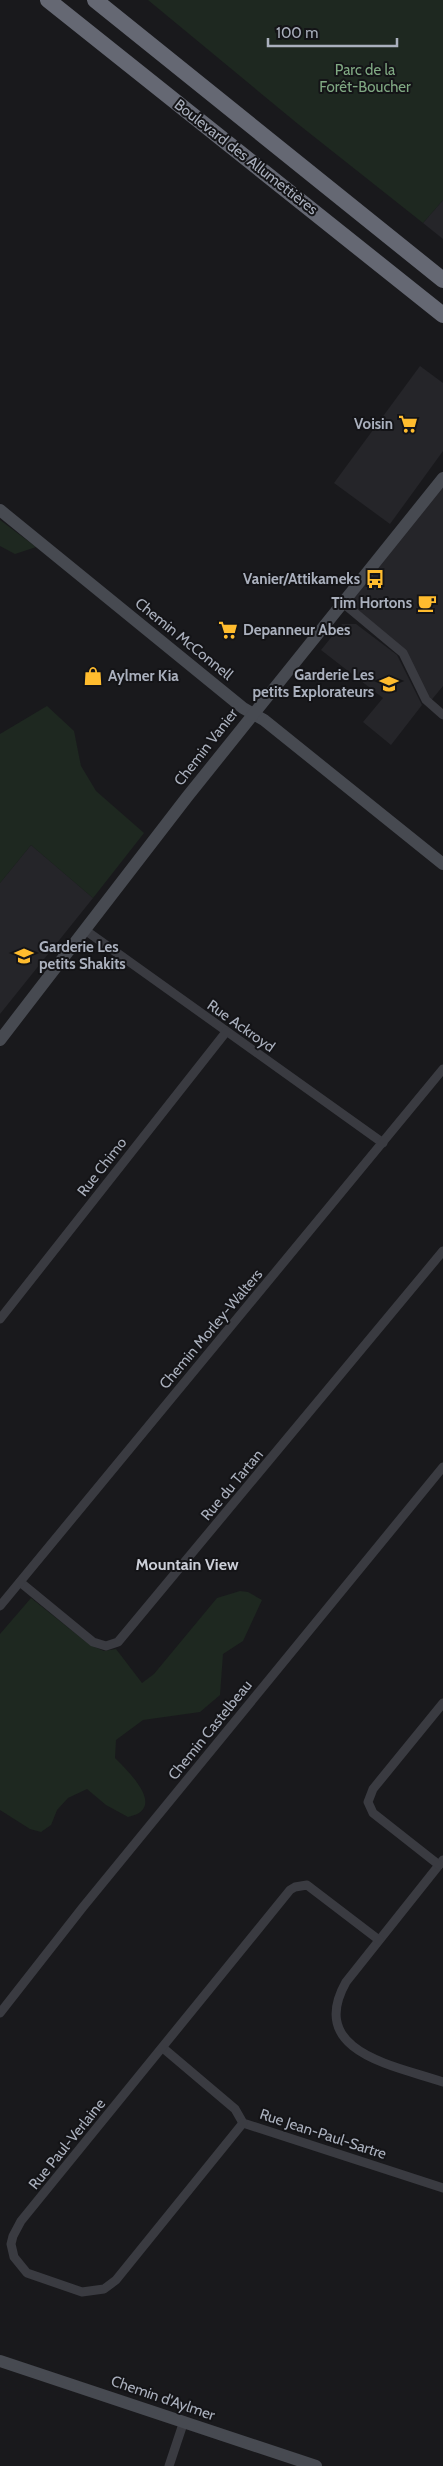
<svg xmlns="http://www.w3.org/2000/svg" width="443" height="2466" viewBox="0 0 443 2466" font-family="Cabin,sans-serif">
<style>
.built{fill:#252529}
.green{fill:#1e2820}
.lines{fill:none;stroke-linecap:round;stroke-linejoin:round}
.street{stroke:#3a3b41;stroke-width:9}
.secondary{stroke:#474a51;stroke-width:12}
.highway{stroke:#656873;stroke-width:16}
.labels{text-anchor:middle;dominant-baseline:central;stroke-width:4;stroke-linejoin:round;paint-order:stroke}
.park-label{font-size:15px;fill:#80a983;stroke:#141417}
.street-label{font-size:15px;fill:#aab0bd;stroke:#141417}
.poi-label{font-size:15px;font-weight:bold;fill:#aab0bd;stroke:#141417;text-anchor:end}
.neighbourhood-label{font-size:16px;font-weight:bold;fill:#cccfd8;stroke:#141417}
</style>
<rect width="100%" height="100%" fill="#19191c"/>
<g class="built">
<path d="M 443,200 L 443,239 L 423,223 Z"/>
<path d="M 420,366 L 443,383 L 443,451 L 390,524 L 334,483 Z"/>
<path d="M 443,478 L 443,686 L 429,703 L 410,663 L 343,603 Z"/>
<path d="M 342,624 L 356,624 L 397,655 L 422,705 L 391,745 L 363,722 L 383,698 L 321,650 Z"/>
<path d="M 31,845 L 93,898 L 0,1014 L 0,883 Z"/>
</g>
<g class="green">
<path d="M 148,0 L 443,0 L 443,200 L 423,223 L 298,124 Z"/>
<path d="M 0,520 L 36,547 L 15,554 L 0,546 Z"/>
<path d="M 47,706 L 74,731 L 81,766 L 96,791 L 144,833 L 93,898 L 31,845 L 0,883 L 0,734 Z"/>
<path d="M 240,1591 L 248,1592 L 262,1600 L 243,1641 L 223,1654 L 220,1695 L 200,1712 L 143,1720 L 116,1740 L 115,1758 C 128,1771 168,1809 128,1817 L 106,1805 L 87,1789 L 68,1798 L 57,1810 L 51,1825 L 41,1832 L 30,1829 L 0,1810 L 0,1634 L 31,1598 L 90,1645 L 104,1651 L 116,1649 L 142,1683 L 154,1674 L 217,1598 Z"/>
</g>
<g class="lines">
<g class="street">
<path d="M 343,603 L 403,653 L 426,700 L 443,715"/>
<path d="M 85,930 L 383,1143"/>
<path d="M 0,1319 L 226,1032"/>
<path d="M 20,1582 L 93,1642 L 106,1646 L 118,1642 L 443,1251"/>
<path d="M 0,1606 L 443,1069"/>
<path d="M 443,1860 L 346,1982 C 306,2053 397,2066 443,2082"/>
<path d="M 439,1865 L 373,1813 L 368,1802 L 373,1789 L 443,1703"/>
<path d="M 0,2013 L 83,1907 L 443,1467"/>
<path d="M 163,2048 L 235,2109 L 243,2123 L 443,2188"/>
<path d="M 243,2123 L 116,2280 L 104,2289 L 82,2292 L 27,2273 L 14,2257 L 11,2244 L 13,2236 L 21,2221 L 290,1890 L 295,1887 L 307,1885 L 379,1940"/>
<path d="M 169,2466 L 184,2421"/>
</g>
<g class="secondary">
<path d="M 0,510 L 243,708 L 264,720 L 443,864"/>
<path d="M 0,1040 L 187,797 L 443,478"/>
<path d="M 0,2361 L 316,2466"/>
</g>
<g class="highway">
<path d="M 48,0 L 443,315"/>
<path d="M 95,0 L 443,280"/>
</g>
</g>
<defs>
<g id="supermarket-bare" transform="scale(1.5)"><path d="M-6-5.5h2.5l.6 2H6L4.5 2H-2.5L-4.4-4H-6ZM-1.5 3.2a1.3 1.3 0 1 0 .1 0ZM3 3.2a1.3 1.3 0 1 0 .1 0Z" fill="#ffbc2e" stroke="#141417" stroke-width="2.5" paint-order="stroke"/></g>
<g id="bus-bare" transform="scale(1.5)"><path d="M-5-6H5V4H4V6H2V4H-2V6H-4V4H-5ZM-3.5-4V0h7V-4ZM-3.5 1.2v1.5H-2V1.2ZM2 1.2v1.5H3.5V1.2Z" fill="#ffbc2e" stroke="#141417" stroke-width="2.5" paint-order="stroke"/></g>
<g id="cafe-bare" transform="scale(1.5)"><path d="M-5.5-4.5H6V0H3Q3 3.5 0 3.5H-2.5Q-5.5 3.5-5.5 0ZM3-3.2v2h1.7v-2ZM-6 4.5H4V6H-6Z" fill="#ffbc2e" stroke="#141417" stroke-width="2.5" paint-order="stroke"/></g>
<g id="shop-bare" transform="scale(1.5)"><path d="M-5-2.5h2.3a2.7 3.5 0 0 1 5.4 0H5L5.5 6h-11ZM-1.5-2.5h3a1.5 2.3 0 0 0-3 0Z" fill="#ffbc2e" stroke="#141417" stroke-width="2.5" paint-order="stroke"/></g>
<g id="school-bare" transform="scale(1.5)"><path d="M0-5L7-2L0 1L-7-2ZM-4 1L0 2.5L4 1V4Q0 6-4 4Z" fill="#ffbc2e" stroke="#141417" stroke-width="2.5" paint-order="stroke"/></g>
</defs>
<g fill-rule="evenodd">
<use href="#supermarket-bare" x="408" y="424"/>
<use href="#bus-bare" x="375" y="579"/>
<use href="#cafe-bare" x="427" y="603"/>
<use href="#supermarket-bare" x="228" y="630"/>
<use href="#shop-bare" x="93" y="676"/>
<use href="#school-bare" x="389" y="684"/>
<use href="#school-bare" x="24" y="956"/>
</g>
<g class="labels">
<g class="park-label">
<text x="365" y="70">Parc de la<tspan x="365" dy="17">Forêt-Boucher</tspan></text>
</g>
<g class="street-label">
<text transform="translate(246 157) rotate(38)">Boulevard des Allumettières</text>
<text transform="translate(184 639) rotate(39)">Chemin McConnell</text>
<text transform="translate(206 747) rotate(-52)">Chemin Vanier</text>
<text transform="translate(241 1026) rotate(35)">Rue Ackroyd</text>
<text transform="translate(102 1167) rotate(-52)">Rue Chimo</text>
<text transform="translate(211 1329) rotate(-50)">Chemin Morley-Walters</text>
<text transform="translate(232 1485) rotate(-50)">Rue du Tartan</text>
<text transform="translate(210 1730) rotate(-51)">Chemin Castelbeau</text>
<text transform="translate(323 2134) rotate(18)">Rue Jean-Paul-Sartre</text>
<text transform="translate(67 2144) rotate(-51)">Rue Paul-Verlaine</text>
<text transform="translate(163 2398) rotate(19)">Chemin d'Aylmer</text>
</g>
<g class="poi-label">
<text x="393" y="424">Voisin</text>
<text x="360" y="579">Vanier/Attikameks</text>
<text x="412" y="603">Tim Hortons</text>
<text x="243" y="630" text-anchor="start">Depanneur Abes</text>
<text x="374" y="675">Garderie Les<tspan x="374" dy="17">petits Explorateurs</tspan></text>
<text x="108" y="676" text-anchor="start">Aylmer Kia</text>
<text x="39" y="947" text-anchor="start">Garderie Les<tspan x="39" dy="17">petits Shakits</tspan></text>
</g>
<g class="neighbourhood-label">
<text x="187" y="1564">Mountain View</text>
</g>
</g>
<path d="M268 38v8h129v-8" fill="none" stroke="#aab0bd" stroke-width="2.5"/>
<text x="276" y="38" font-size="15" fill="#aab0bd" stroke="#141417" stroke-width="4" paint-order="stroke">100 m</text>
</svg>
